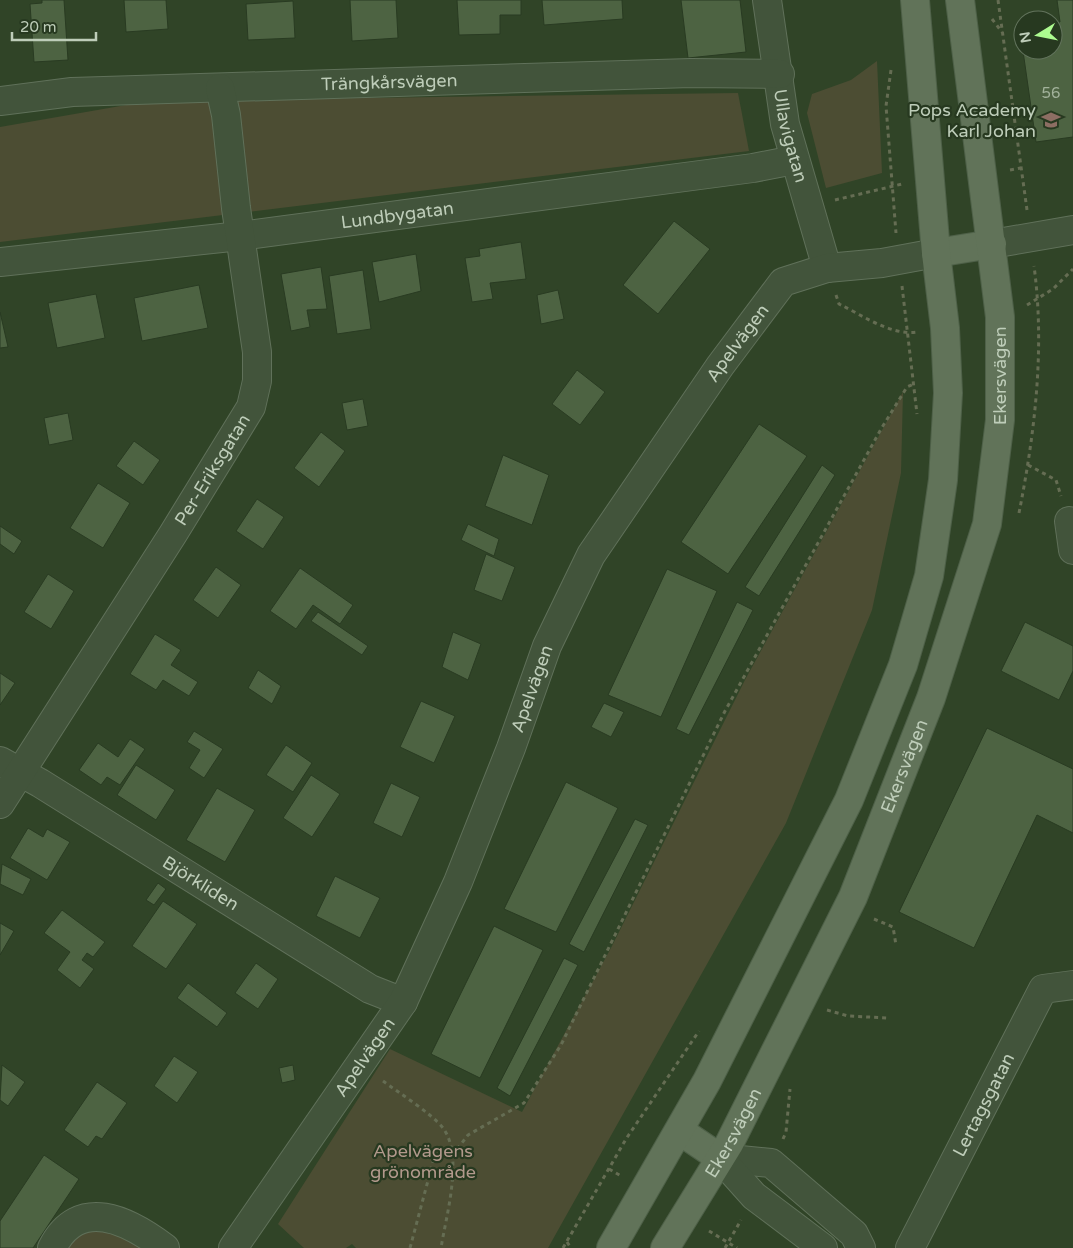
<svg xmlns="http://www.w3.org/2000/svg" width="1073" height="1248" viewBox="0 0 1073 1248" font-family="'Varela Round',sans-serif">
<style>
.green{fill:#4c4d33}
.building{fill:#4d6342;stroke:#293b22}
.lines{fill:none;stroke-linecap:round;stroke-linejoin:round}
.minor-casing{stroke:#60715a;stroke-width:30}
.major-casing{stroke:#4e6048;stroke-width:30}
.path{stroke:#656d53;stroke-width:3;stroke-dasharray:4 4;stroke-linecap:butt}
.minor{stroke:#42543b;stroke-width:28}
.major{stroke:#617359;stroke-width:28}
.labels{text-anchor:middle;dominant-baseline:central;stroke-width:4.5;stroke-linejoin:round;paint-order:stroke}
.number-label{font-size:15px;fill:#a2b29b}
.street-label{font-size:18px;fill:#becdb9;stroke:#273920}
.poi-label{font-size:18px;fill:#becdb9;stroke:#273920;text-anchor:end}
.park-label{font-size:18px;fill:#b2998c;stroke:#273920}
</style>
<rect width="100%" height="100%" fill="#304427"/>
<g class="green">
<path d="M 877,61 L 882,173 L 826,188 L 807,113 L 812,94 L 851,80 Z"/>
<path d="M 738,93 L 749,151 L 0,242 L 0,127 L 149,101 Z"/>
<path d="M 903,392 L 901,473 L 872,610 L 786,823 L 548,1248 L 356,1248 L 352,1244 L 346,1248 L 304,1248 L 278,1224 L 390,1049 L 522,1112 L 612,946 L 746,678 Z"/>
<path d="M 93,1224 L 151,1248 L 58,1248 Z"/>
</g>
<g class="building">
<path d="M 42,0 L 64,0 L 68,60 L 34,62 L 30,4 L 42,3 Z"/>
<path d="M 124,0 L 166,0 L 168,29 L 126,32 Z"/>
<path d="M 350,0 L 396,0 L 398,38 L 352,41 Z"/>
<path d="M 457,0 L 521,0 L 521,15 L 500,15 L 500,34 L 459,35 Z"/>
<path d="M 542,0 L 622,0 L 623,19 L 544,25 Z"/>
<path d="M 681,0 L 740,0 L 746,52 L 688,58 Z"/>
<path d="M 1057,0 L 1073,0 L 1073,137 L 1036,142 L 1021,37 L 1023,37 L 1023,50 L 1053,50 L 1053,23 L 1060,22 Z"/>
<path d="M 293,1 L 295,38 L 248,40 L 246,4 Z"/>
<path d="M 674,221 L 710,249 L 658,314 L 623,285 Z"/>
<path d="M 521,242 L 526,279 L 490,283 L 493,299 L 472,302 L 465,258 L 480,256 L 479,249 Z"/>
<path d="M 416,254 L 421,291 L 379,302 L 372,262 Z"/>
<path d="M 321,267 L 327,309 L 307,310 L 310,327 L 291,331 L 281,274 Z"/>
<path d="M 363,270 L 371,329 L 337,334 L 329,276 Z"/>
<path d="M 199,285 L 208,328 L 142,341 L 134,298 Z"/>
<path d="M 558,290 L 564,319 L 541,324 L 537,295 Z"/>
<path d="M 96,294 L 105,338 L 57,348 L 48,303 Z"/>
<path d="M 0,312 L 8,347 L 0,348 Z"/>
<path d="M 577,370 L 605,392 L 580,425 L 552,404 Z"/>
<path d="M 363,399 L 368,426 L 347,430 L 342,403 Z"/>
<path d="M 68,413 L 73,440 L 49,445 L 44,418 Z"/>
<path d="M 759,424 L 807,456 L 728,574 L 681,542 Z"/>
<path d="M 321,432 L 345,451 L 319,487 L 294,468 Z"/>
<path d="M 134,441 L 160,460 L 143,485 L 116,466 Z"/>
<path d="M 503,455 L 549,475 L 532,525 L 485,506 Z"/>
<path d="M 822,465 L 835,475 L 759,596 L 745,587 Z"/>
<path d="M 98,483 L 130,503 L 103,548 L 70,528 Z"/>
<path d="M 257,499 L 284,517 L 263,549 L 236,531 Z"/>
<path d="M 468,524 L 499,539 L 494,556 L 461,540 Z"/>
<path d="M 0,526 L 22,541 L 14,554 L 0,544 Z"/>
<path d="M 486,554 L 515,567 L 502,601 L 474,590 Z"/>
<path d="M 216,567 L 241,585 L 218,618 L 193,600 Z"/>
<path d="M 300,568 L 353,605 L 340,624 L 313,605 L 296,629 L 270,611 Z"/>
<path d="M 667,569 L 717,591 L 661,717 L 608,695 Z"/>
<path d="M 48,574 L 74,591 L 51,629 L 24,612 Z"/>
<path d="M 737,602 L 753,610 L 689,735 L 676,729 Z"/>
<path d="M 318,612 L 368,646 L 362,655 L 311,621 Z"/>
<path d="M 1025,622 L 1073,646 L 1073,671 L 1059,700 L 1001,671 Z"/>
<path d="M 453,632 L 481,644 L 468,680 L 442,667 Z"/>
<path d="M 155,634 L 181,650 L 171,665 L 198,682 L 189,696 L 163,680 L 156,690 L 130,674 Z"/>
<path d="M 258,670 L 281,686 L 272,704 L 248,688 Z"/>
<path d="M 0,673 L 15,683 L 0,705 Z"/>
<path d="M 421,701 L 455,716 L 434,763 L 400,747 Z"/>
<path d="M 604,703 L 624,712 L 611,737 L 591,727 Z"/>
<path d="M 987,728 L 1073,769 L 1073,833 L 1037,815 L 974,948 L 899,912 Z"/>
<path d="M 194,731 L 223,749 L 204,778 L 189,768 L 200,750 L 187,742 Z"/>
<path d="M 130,739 L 145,749 L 120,785 L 107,777 L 101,785 L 79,770 L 98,743 L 118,757 Z"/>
<path d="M 286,745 L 312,763 L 293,792 L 266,775 Z"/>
<path d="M 136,765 L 175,790 L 156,820 L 117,795 Z"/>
<path d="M 311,775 L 340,794 L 312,837 L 283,818 Z"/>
<path d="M 566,782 L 618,808 L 556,932 L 504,909 Z"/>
<path d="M 391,783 L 420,797 L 402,837 L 373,823 Z"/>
<path d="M 217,788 L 255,810 L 225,862 L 186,840 Z"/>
<path d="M 635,819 L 648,825 L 584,952 L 569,944 Z"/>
<path d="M 28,828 L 43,837 L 47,829 L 70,842 L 47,880 L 10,858 Z"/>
<path d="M 2,864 L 31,879 L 23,895 L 0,884 Z"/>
<path d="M 335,876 L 380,898 L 360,938 L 316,916 Z"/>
<path d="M 158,883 L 166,889 L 154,905 L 146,900 Z"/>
<path d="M 163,901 L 197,924 L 166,969 L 132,946 Z"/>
<path d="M 62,910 L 105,942 L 93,957 L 87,953 L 82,960 L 94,969 L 80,988 L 57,970 L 70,952 L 44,933 Z"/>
<path d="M 0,923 L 14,931 L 0,955 Z"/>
<path d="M 494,926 L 543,950 L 480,1078 L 431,1054 Z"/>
<path d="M 564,958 L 578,965 L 510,1096 L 497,1088 Z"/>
<path d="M 256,963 L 278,979 L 258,1009 L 235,993 Z"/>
<path d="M 188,983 L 227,1013 L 217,1027 L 177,998 Z"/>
<path d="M 174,1056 L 198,1072 L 177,1103 L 154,1086 Z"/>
<path d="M 2,1065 L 25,1082 L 8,1106 L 0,1100 Z"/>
<path d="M 293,1065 L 295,1080 L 282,1083 L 279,1068 Z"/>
<path d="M 97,1082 L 127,1103 L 102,1139 L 96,1136 L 88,1147 L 64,1130 Z"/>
<path d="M 44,1155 L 79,1179 L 33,1248 L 0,1248 L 0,1221 Z"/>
</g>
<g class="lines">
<g class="minor-casing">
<g id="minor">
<path id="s1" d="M 767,0 L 785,124 L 827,268"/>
<path id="s2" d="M 0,101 L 72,92 L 691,73 L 780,74"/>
<path d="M 992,244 L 1073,230"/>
<path id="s3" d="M 0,262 L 240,236 L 753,168 L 794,160"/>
<path d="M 1069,521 L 1073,550"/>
<path id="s4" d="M 0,761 L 40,783 L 370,989 L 403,1002"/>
<path id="s5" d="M 0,804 L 173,534 L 251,407 L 257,381 L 257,352 L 236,208 L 226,115 L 220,88"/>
<path d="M 720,1158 L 771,1163 L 854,1234 L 861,1248"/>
<path d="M 720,1158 L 754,1196 L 823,1248"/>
<path d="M 52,1248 C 79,1195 128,1220 165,1248"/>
<path id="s6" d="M 233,1248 L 403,1002 L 458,882 L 511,748 L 547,646 L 591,555 L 720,366 L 783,282 L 827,268 L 882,263 L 936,253"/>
<path id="s7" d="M 910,1248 L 1043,989 L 1073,985"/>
</g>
</g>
<g class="major-casing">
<g id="major">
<path d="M 936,253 L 992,244"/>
<path d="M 680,1131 L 720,1158"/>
<path d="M 611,1248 L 707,1081 L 849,800 L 903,665 L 929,576 L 943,480 L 948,393 L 945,328 L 936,253 L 915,0"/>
<path id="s8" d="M 665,1248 L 729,1144 L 853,897 L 931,698 L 987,524 L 1000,420 L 1000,317 L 960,0"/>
</g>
</g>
<g class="path">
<path d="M 998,0 L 1027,210"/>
<path d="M 992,19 L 1002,32"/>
<path d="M 891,70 L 886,106 L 896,233"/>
<path d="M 1010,170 L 1021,168"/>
<path d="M 835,200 L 902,184"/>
<path d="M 902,286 L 917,414"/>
<path d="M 836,295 L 839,304 C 862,315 891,336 917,332"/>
<path d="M 1027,305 L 1053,289 L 1073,269"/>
<path d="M 1028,465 L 1056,480 L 1061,496"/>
<path d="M 1019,513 C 1035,432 1045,348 1034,266"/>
<path d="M 874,919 L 893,927 L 896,945"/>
<path d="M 827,1010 L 848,1016 L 888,1018"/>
<path d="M 383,1081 C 399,1093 431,1113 443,1128 C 464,1156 446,1216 441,1248"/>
<path d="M 783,1139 L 786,1132 L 790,1089"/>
<path d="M 609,1169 L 621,1176"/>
<path d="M 709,1231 L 737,1248"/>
<path d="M 567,1242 L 571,1248"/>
<path d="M 410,1248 L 434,1158 L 452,1156 L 468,1135 L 524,1103 L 561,1045 L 725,711 L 881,429 L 907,387 L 914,384"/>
<path d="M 563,1248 L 626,1139 L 699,1031"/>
<path d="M 725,1248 L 741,1220"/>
</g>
<use href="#minor" class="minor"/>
<use href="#major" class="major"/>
</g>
<defs>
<g id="school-bare" transform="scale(1.5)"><path d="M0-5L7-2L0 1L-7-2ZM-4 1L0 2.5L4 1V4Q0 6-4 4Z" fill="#8d6e63" stroke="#273920" stroke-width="2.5" paint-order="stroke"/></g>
</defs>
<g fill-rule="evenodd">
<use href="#school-bare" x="1051" y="120"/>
</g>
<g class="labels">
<g class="number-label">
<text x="1051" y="93">56</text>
</g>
<g class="street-label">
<text stroke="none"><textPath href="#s2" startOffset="390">Trängkårsvägen</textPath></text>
<text stroke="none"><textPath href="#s1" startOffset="138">Ullavigatan</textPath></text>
<text stroke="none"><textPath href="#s3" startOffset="400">Lundbygatan</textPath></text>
<text stroke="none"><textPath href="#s6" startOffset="1042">Apelvägen</textPath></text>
<text stroke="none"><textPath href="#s8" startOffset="944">Ekersvägen</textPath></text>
<text stroke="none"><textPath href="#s5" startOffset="396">Per-Eriksgatan</textPath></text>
<text stroke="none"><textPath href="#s6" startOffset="638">Apelvägen</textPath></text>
<text stroke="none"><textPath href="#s8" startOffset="539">Ekersvägen</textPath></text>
<text stroke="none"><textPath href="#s4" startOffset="235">Björkliden</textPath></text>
<text stroke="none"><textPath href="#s6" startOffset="232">Apelvägen</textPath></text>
<text stroke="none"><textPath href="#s7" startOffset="161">Lertagsgatan</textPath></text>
<text stroke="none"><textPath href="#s8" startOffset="134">Ekersvägen</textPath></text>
</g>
<g class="poi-label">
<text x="1036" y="110">Pops Academy<tspan x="1036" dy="21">Karl Johan</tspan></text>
</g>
<g class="park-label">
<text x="423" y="1151">Apelvägens<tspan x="423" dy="21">grönområde</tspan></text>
</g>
</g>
<g transform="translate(1038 35) rotate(260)"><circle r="24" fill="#273920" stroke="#63745d"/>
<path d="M0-4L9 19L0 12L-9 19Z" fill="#adfb90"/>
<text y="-8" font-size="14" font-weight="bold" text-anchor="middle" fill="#becdb9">N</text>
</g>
<path d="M12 32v8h84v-8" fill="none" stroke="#becdb9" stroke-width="2.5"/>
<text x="20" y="32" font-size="15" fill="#becdb9" stroke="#273920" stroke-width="4" paint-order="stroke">20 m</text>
</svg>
